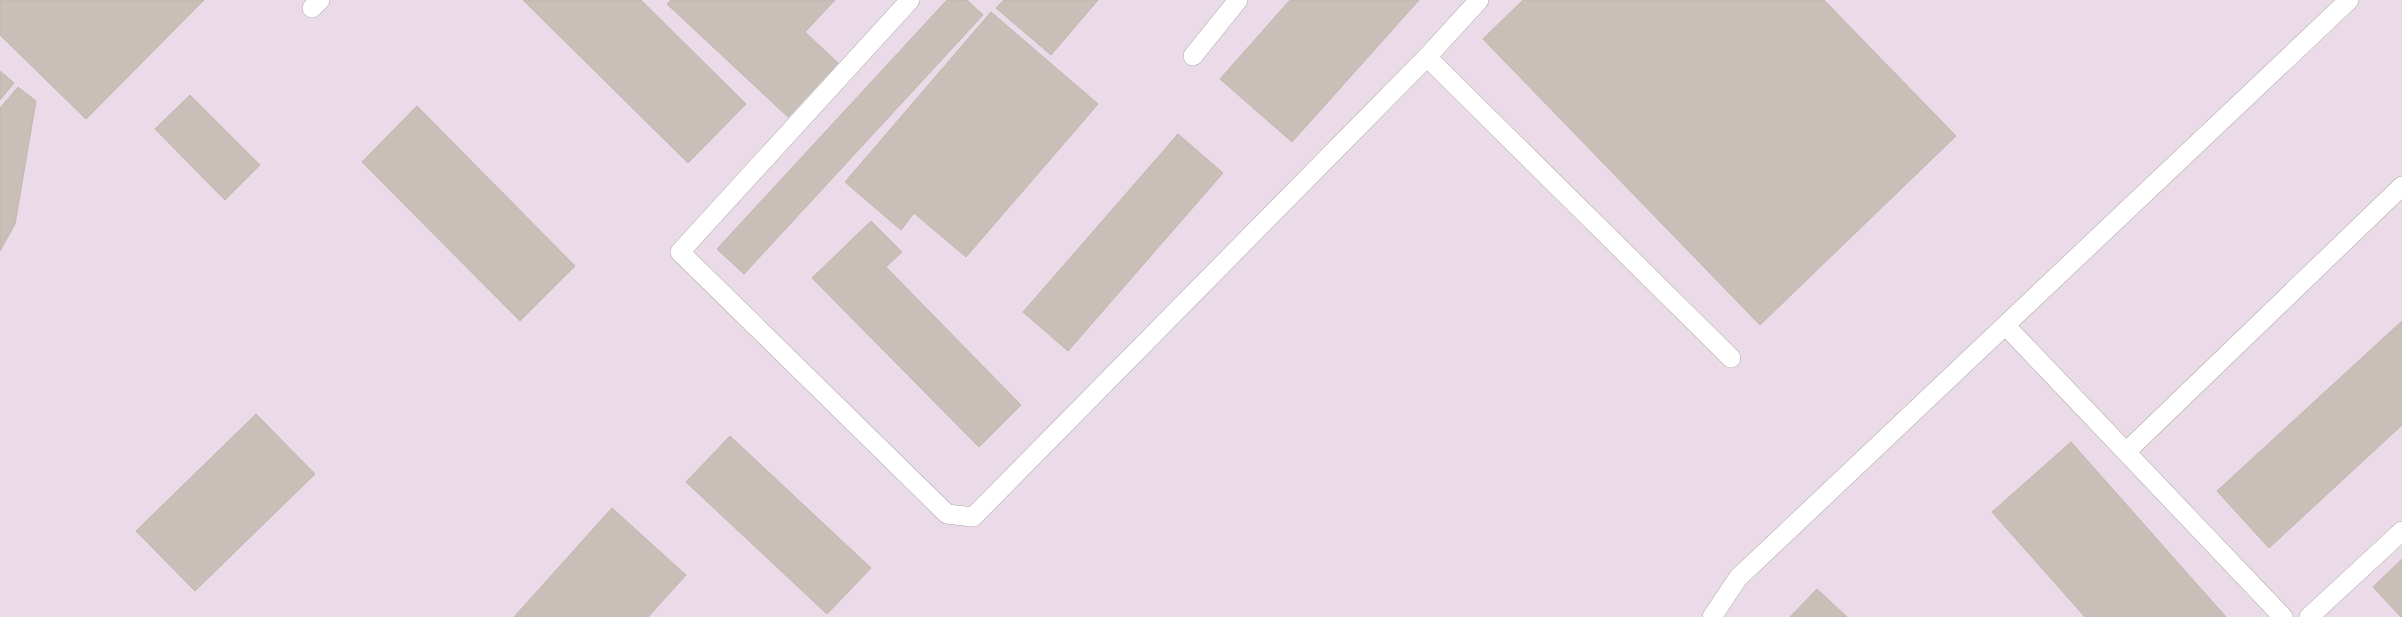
<svg xmlns="http://www.w3.org/2000/svg" width="2402" height="617" font-family="'Exo 2',sans-serif">
	<style>
		.industrial { fill: #ebdbe8 }
		.building { fill: #c7bfb8; stroke: #c4b6ab }
		.lines { fill: none; stroke-linecap: round; stroke-linejoin: round }
		.service-casing { stroke: #a9a9a9; stroke-width: 20 }
		.service { stroke: #fff; stroke-width: 19 }
	</style>
	<rect width="100%" height="100%" fill="#f2efe9"/>
	<!-- industrial -->
	<path class="industrial" d="M0 0H2402V617H0Z"/>
	<!-- building -->
	<path class="building" d="M0 0H204L86 119 0 35Z
		M523 0H641L746 104 688 163Z
		M671 0H835L805 32 838 63 788 117 667 4Z
		M947 0H967L983 15 744 274 717 249Z
		M1004 0H1098L1051 55 996 8Z
		M1290 0H1419L1292 142 1220 79Z
		M1523 0H1824L1956 136 1760 325 1483 39Z
		M991 12 1098 104 966 257 914 213 901 230 845 182Z
		M0 71 14 83 0 100Z
		M18 87 36 101 15 224 0 251V108Z
		M190 95 260 165 225 200 155 129Z
		M417 106 575 266 520 321 362 162Z
		M1178 134 1223 173 1068 351 1023 312Z
		M871 221 902 252 886 267 1021 405 979 447 812 278Z
		M2402 321V425L2269 548 2217 491Z
		M256 414 315 474 195 591 136 531Z
		M730 436 871 568 827 614 686 482Z
		M2071 442 2226 617H2085L1992 512Z
		M612 508 686 575 648 617H514Z
		M2402 559V617H2401L2373 587Z
		M1817 589 1847 617H1790Z"/>
	<g class="lines">
		<!-- service casing -->
		<g class="service-casing">
			<path id="service" d="M910 0 680 252 947 514 973 517 1427 57
				M1479 0 1427 57 1731 358
				M312 8 320 0
				M1193 56 1238 0
				M2006 326 2283 617
				M2126 452 2402 186
				M1712 617 1738 578 2349 0
				M2309 617 2402 531"/>
		</g>
		<!-- service -->
		<use href="#service" class="service"/>
	</g>
</svg>
